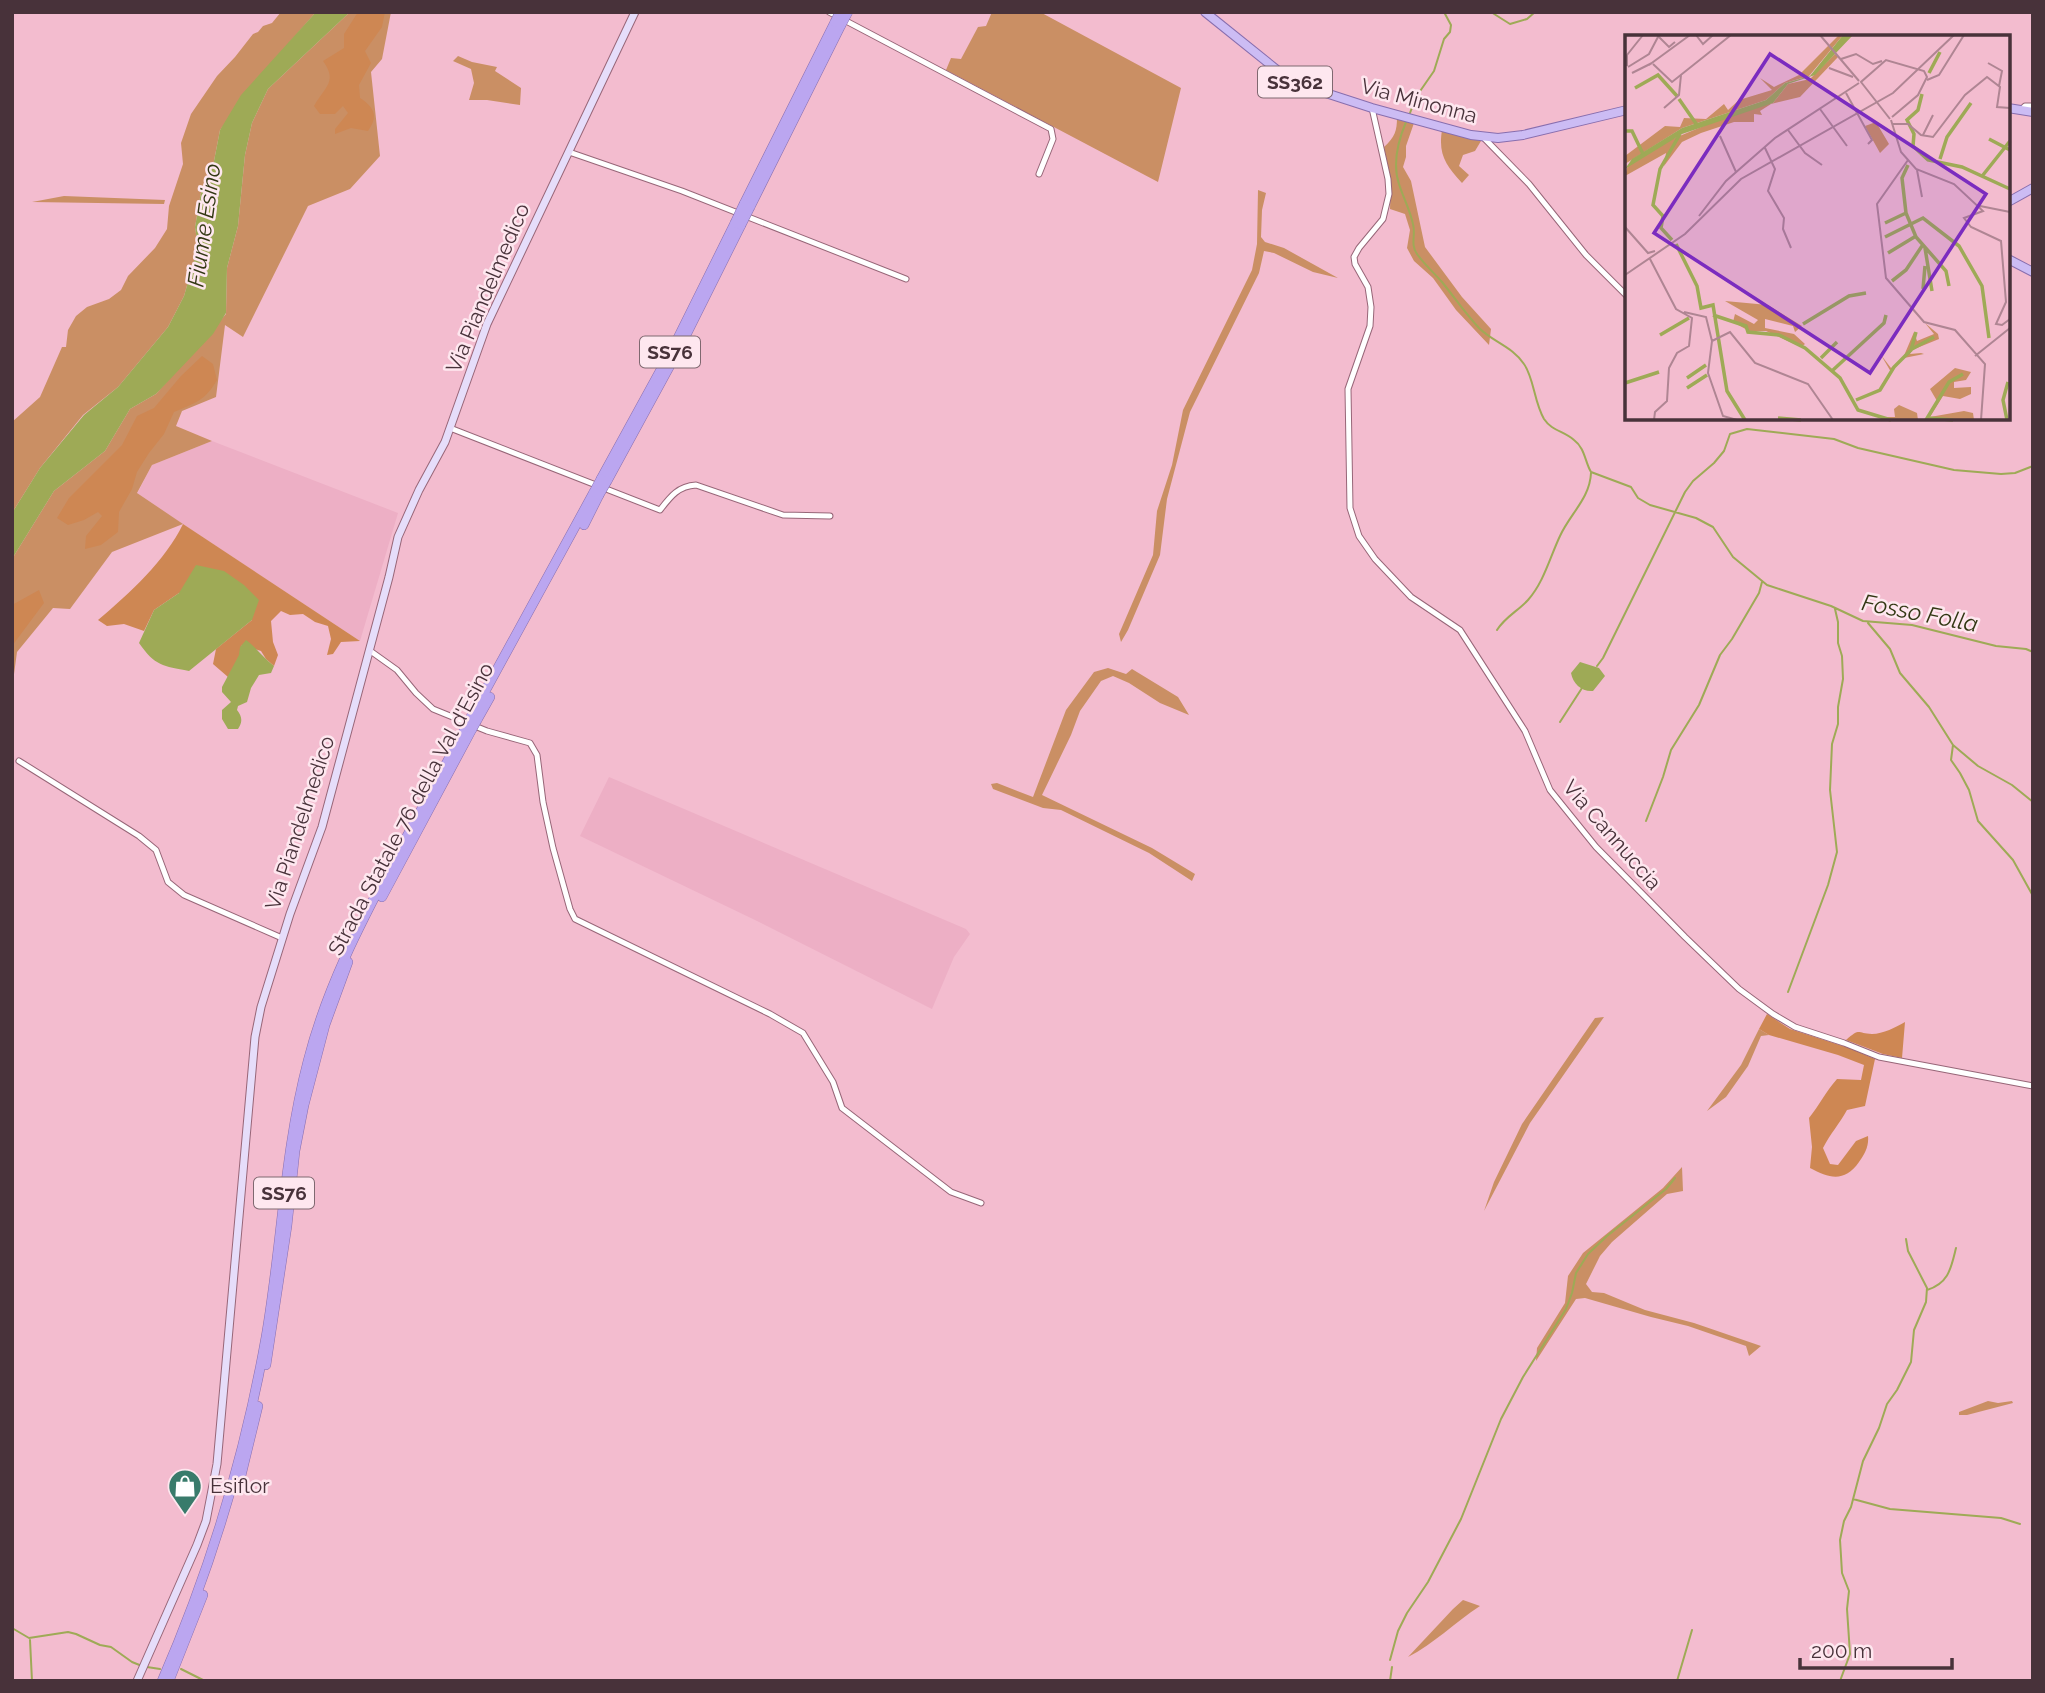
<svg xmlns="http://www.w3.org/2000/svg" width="2045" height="1693" font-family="Raleway,sans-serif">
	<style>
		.built { fill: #edafc5 }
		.green { fill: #ca8f64 }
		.forest { fill: #ce8753 }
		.water { fill: #9eaa56 }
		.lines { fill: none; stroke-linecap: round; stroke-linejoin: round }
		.stream { stroke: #9eaa56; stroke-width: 2 }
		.minor-casing { stroke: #976678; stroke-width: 7 }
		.secondary-casing { stroke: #976678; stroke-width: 9 }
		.primary-casing { stroke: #886eae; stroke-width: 10 }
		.trunk-casing { stroke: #886eae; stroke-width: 10 }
		.minor { stroke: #fff; stroke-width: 5 }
		.secondary { stroke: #e6ddfa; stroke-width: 7 }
		.primary { stroke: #ccbcf4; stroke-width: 8 }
		.trunk { stroke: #bba6f0; stroke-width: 9 }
		.trunk-bridge-casing { stroke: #886eae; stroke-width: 10; stroke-linecap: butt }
		.trunk-bridge { stroke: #bba6f0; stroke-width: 9 }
		.labels { text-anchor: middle; stroke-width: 5; stroke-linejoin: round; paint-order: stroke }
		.shield { fill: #fee7ef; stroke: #7f6870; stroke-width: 2 }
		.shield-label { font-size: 19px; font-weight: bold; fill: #48323a }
		.street-label { font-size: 21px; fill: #48323a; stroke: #fee7ef }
		.poi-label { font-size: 21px; fill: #48323a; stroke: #fee7ef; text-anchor: start }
		.water-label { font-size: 23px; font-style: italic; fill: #323713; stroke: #fee7ef }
		.inset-river { fill: none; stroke: #9eaa56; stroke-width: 3.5 }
		.inset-road { fill: none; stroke: #af8593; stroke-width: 2 }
		.view { fill: #7b2cbf; fill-opacity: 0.15; stroke: #7b2cbf; stroke-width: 3.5 }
		.inset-edge { fill: none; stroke: #48323a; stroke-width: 3.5 }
	</style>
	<rect width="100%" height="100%" fill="#f3bccf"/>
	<!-- built -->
	<path class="built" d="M212 441 398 513 360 641 137 494 152 465Z
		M609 777 966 929 970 934 954 957 932 1009 755 920 580 836Z"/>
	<!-- green -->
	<path class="green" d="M281 12H316L267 68 220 130 213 166 201 192 195 227 198 247 184 296 168 327 118 387 83 415 40 468 12 513V422L40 397 62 347H66L68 330 76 316 87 307 109 299 121 290 128 276 155 248 167 229 169 206 183 164 181 143 191 114 217 76 235 57 253 34 258 32 263 26 272 23Z
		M350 12H391L382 59 371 72 380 156 350 189 308 206 243 337 225 325 216 397 182 411 176 426 212 441 152 465 137 493 183 524 112 552 70 609 53 608 17 652 12 689V559L54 491 105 451 130 409 156 394 226 314 227 268 238 226 245 155 252 123 268 89Z
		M992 12H1040L1181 88 1158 182 946 70 951 58 961 59 978 27 986 26Z
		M458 56 472 62 497 67 495 71 521 88 520 105 487 100H469L474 83 471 69 453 61Z
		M1397 117 1414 123 1406 146V157L1403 167 1411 181 1425 247 1462 297 1491 329 1489 345 1456 310 1433 278 1414 261 1407 248 1410 230 1405 214 1390 209 1391 180 1384 147C1395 137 1397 131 1397 117Z
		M1442 130 1481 141 1475 151 1463 155 1459 166 1469 175 1462 183C1446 165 1438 155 1442 130Z
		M1258 190 1266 193 1262 210 1261 237 1265 242 1284 248 1338 278 1313 272 1274 253 1264 251 1259 273 1190 412 1167 499 1160 555 1128 630 1121 642 1119 634 1153 555 1157 511 1172 465 1183 410 1252 270 1257 244Z
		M64 196 165 200 164 204 32 202Z
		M1108 668 1126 674 1132 669 1178 697 1189 715 1160 703 1129 683 1113 676 1101 681 1080 711 1071 735 1042 795 1152 848 1195 874 1192 881 1149 853 1061 810 1043 808 993 789 991 784 997 783 1033 797 1066 710 1094 672Z
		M1604 1017 1530 1123 1484 1211 1494 1182 1522 1124 1595 1018Z
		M1759 1029 1769 1035 1761 1036 1748 1066 1726 1097 1707 1111 1741 1065Z
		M1682 1167 1683 1191 1667 1194 1612 1242 1600 1256 1586 1284 1592 1292 1604 1293 1645 1310 1694 1323 1761 1346 1749 1356 1746 1346 1688 1326 1651 1317 1585 1298 1576 1299 1536 1361 1537 1348 1565 1303 1568 1276 1583 1253 1663 1188Z
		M1988 1401 1998 1403 2012 1401 2013 1403 1967 1415H1959V1412Z
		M1463 1600 1480 1606C1455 1622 1434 1644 1408 1657L1453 1609Z"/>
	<!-- forest -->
	<path class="forest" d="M358 12H385L382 27 365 51 371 63 359 85 360 98C374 107 379 116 368 131L351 128 335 134V129L348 113 343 106 335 114H320L314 106C325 86 338 82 323 61L344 48V34Z
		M202 356 213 364 217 380C205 401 195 403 174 412L164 434 149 453 137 472 132 489 119 512 118 532 101 545 85 549 86 536 102 516 98 512 84 520 68 525 57 518 69 498 122 445 137 416 154 408 181 376Z
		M183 524 360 641 341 642 333 654 327 655 331 639 328 626 315 622 303 614 290 615 281 611 271 621 273 642 278 655 274 666 266 659 261 651 242 645 240 649V655L228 677 213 664 216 649 252 620 179 593 154 610 144 631 124 624 107 626 98 620C130 593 165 561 183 524Z
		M39 590 44 603 12 646V605Z
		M1767 1014 1790 1029 1849 1048 1875 1059 1865 1106 1847 1110C1840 1123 1830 1134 1823 1148L1830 1164 1838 1165 1856 1141 1868 1136C1869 1146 1865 1154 1859 1162 1845 1182 1830 1179 1810 1168L1812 1147 1809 1118C1819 1106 1826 1091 1837 1079L1861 1080 1864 1065 1838 1055 1769 1035 1759 1029Z
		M1905 1022 1902 1058 1883 1054 1846 1040C1861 1027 1857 1034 1872 1034 1883 1034 1896 1027 1905 1022Z"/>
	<!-- water -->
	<path class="water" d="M316 12H350L268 89 252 123 245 155 238 226 227 268 226 313 213 334 156 394 130 409 105 451 54 491 12 559V513L40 468 84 415 118 387 168 327 184 296 198 247 195 227 201 192 213 166 220 130 241 95Z
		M196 565 224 571 244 585 259 600 252 620 189 671C163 666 155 666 139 643L154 610 179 593Z
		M246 640C257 648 263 658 274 666L271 673 259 675 251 688 247 702 238 706 237 710C242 716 243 722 238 729H228L222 719V710L231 702 222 692V687L239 655 240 647Z
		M1580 662 1599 668 1605 676 1593 691C1582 692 1573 684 1571 673Z"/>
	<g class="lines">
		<!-- stream -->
		<path class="stream" d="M1491 12 1510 24 1527 19 1535 12
			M1410 113 1416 97 1434 71 1444 39 1450 32 1451 25 1444 12
			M1406 122C1398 141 1392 163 1399 184 1403 197 1410 210 1413 224 1416 235 1410 244 1417 254 1424 264 1434 273 1442 282 1455 298 1465 313 1479 328 1493 342 1513 347 1524 364 1534 378 1534 402 1544 419 1552 431 1564 431 1574 440 1585 448 1585 462 1591 472L1631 487 1638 498 1650 505 1696 518 1713 527 1733 557 1767 585 1831 606 1863 621 1912 625 1996 646 2026 649 2033 652
			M1868 623 1890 649 1900 673 1929 707 1953 745 1978 766 2012 785 2033 802
			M1497 630C1505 617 1518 611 1528 600 1544 582 1550 557 1560 536 1570 514 1590 498 1591 473
			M1597 666 1603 658 1685 492 1693 481 1714 463 1724 451 1730 434 1747 429 1834 439 1858 448 1954 470 2001 474 2015 473 2033 466
			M1560 722 1582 688
			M1953 745 1951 760 1960 773 1969 790 1978 821 2013 860 2033 896
			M1646 821 1663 777 1671 750 1699 705 1720 655 1732 639 1759 593 1762 582
			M1788 992 1828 885 1837 852 1830 790 1832 744 1838 724V707L1843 679 1842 656 1838 643V622L1835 609
			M1927 1290C1949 1283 1951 1268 1956 1248
			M1853 1499 1890 1509 2001 1518 2020 1524
			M12 1628 29 1638 68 1632 76 1634 100 1645 111 1647 132 1662 142 1666
			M30 1640 32 1681
			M1390 1660 1398 1631 1407 1613 1428 1582 1461 1519 1501 1419 1523 1377 1566 1309 1572 1293 1576 1273 1588 1254 1607 1236 1666 1189 1675 1178
			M147 1667 160 1669
			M181 1669 205 1681
			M1390 1681 1392 1667
			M1677 1681 1692 1630
			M1840 1681 1850 1654 1847 1609 1849 1591 1842 1573 1841 1556 1840 1540 1844 1521 1851 1507 1863 1461 1879 1428 1887 1404 1897 1390 1911 1362 1914 1330 1926 1302 1927 1288 1908 1251 1906 1239"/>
		<!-- minor casing -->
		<g class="minor-casing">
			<path id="minor" d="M829 12 1051 129 1053 139 1039 174
				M1372 108 1388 179 1389 194 1383 219 1359 248 1354 257 1355 264 1368 287 1371 307 1370 326 1348 389 1350 508 1359 536 1375 559 1411 597 1460 630 1525 731 1550 790 1596 847 1685 937 1739 989 1773 1014 1795 1027 1844 1043 1879 1057 2033 1086
				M2021 110 2025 106H2033
				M1483 137 1529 184 1586 255 1627 296
				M569 152 682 191 906 279
				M450 428 660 510C670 497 678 486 696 485L783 515 830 516
				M369 650 397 670 416 693 433 709 487 731 530 743 537 755 543 802 553 848 570 909 575 919 770 1014 803 1033 833 1082 842 1108 951 1192 981 1203
				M19 761 139 836 156 850 168 882 184 895 282 938"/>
		</g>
		<!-- secondary casing -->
		<g class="secondary-casing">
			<path id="secondary" d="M137 1681 197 1545 206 1521 217 1464 255 1037 261 1007 290 914 322 827 389 577 398 537 419 490 445 442 487 324 635 12"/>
		</g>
		<!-- primary casing -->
		<g class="primary-casing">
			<path id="primary" d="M1205 12 1282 74 1298 84 1372 108 1471 135 1498 138 1523 135 1627 110
				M2008 108 2033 112
				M2008 202 2033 188
				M2008 259 2033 272"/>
		</g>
		<!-- trunk casing -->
		<g class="trunk-casing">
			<path id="trunk" d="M744 204 835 22
				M750 207 841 25
				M601 479 675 344 735 223
				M607 481 680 347 741 225
				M584 525 599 495
				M471 717 594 492
				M477 720 490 697
				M382 897 472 729
				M266 1365 287 1226 295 1151 304 1105 325 1025 348 962
				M238 1488 258 1406
				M162 1681C210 1571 245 1455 266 1337 282 1245 284 1152 308 1061 326 990 359 926 393 862 417 817 442 772 466 727
				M169 1681 203 1595"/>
		</g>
		<!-- minor -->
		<use href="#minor" class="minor"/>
		<!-- secondary -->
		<use href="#secondary" class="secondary"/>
		<!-- primary -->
		<use href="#primary" class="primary"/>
		<!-- trunk -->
		<use href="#trunk" class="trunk"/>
		<!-- trunk-bridge casing -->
		<g class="trunk-bridge-casing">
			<path id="trunk-bridge" d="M835 22 840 12
				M841 25 848 12
				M735 223 744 204
				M741 225 750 207
				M594 492 601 479
				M599 495 607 481
				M466 727 471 717
				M472 729 477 720"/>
		</g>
		<!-- trunk-bridge -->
		<use href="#trunk-bridge" class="trunk-bridge"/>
	</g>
	<!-- icons -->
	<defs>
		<g id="shop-pin" transform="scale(1.75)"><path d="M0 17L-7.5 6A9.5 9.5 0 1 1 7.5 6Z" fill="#397b6b" stroke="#fee7ef"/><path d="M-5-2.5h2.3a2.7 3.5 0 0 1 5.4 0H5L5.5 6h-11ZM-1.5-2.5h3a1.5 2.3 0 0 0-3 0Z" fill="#fff"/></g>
	</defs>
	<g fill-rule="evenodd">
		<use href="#shop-pin" x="185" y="1486"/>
	</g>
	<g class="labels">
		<!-- shield labels -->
		<g class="shield">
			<rect x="1258" y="66.5" width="74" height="31" rx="5"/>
			<rect x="640" y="336.5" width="60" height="31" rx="5"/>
			<rect x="254" y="1177.5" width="60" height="31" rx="5"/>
		</g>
		<g class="shield-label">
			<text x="1295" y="89">SS362</text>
			<text x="670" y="359">SS76</text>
			<text x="284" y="1200">SS76</text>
		</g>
		<!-- street labels -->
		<g class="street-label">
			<text transform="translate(1419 101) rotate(15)" y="7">Via Minonna</text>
			<text transform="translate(488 288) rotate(-67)" y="7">Via Piandelmedico</text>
			<text transform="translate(411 809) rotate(-62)" y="7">Strada Statale 76 della Val d'Esino</text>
			<text transform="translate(300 823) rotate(-72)" y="7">Via Piandelmedico</text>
			<text transform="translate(1612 835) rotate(49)" y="7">Via Cannuccia</text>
		</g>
		<!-- poi labels -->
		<g class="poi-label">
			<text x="210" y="1493">Esiflor</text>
		</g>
		<!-- water labels -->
		<g class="water-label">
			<text transform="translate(204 225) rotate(-82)" y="8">Fiume Esino</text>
			<text transform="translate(1920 613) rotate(11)" y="8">Fosso Folla</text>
		</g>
	</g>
	<!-- overview -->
	<g transform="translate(1625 35)">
		<rect width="385" height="385" fill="#f3bccf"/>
		<path d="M214 0H218L184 41 160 48 141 65 57 93 0 129V121L40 91 55 92 59 83 81 84 99 69 103 75 114 65 147 55 135 43 149 52 174 40ZM210 19 213 22 175 62 146 69 135 76 137 80 129 79V87H109L76 98 57 107 39 131 41 118 0 141 3 130 45 105 117 75 148 68 163 49 185 44ZM251 87 264 109 255 118 240 91ZM100 266 143 270 177 291 170 297 168 291 140 284V293L169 299 180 309 176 312 141 296H124L108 287 110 279 129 289 133 285ZM300 288 313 299 314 304 287 315 285 319 296 318 299 319 279 323 266 337 256 320 266 333 278 323 289 297 292 306 309 299ZM330 333 346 337 341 345 329 347V353L346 352V359L335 364 318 361 305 382 339 376 348 378 349 385H300L312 366 305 354ZM274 370 292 378 293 385H265L258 382H270L269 374Z" fill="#ca8f64"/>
		<path d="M218 0H228L190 40 163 49 148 68 57 99 0 134 7 124 57 93 141 65 160 48 185 41Z" fill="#9eaa56"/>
		<path class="inset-river" d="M304 38 315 17M10 53 33 40 52 61M297 59 293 75 282 85 289 99 288 111 303 125 337 132 385 154M54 64 72 90M0 96H7L18 119M364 104 385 115M315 124 322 102 346 68M283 130 277 143 281 178 291 202 321 236 324 251M358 140 385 106M260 188 281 178M260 202 298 183 334 211 357 251 364 303M47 205 36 193 38 181 28 170 35 134 55 99M51 209 72 251 76 273 88 270 102 356 120 385M300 213 307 256M263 218 291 201M267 246 281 235 297 211M298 254 300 231M88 280 121 291 123 297 154 300 180 313 215 343 233 375 266 385M178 289 224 261 241 258M35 300 64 283M287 314 309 302M196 323 212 307M208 335 259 288 261 280M62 343 81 330M0 348 34 337M62 353 82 340M231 365 255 355 269 332 286 315 291 297M153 383 176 385M305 383 328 385M301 385 324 347 338 339M382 385 378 365 383 347"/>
		<path class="inset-road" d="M71 0 78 9 88 0M195 0 234 46M33 1 44 12 50 7M216 24 231 19 248 29 257 26M363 28 377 36 374 51M28 29 47 47 106 0M24 30 65 0M2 31V20L18 0M3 32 24 19 34 0M204 33 228 42M7 38 27 28M302 45 314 40 339 0M221 58 247 105 243 109M39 73 54 60 56 40M195 74 222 111M265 84 236 47 261 25 299 36 302 42 293 60 267 82M266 85 276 117 291 134 329 149 358 176 339 183 346 192 376 206 381 267 371 289 377 290 385 284M267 89H283L296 100 308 102 340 60 362 42 375 52 372 72 385 73M163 95 180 118 197 130M298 100 308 80M95 101 111 137M140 113 150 134 143 156 159 183 158 194 166 213M283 125 252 169 261 243 299 287 330 295 360 329 356 385M292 135 297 162M355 171 385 177M74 181 101 146 150 103 234 48M0 192 23 218 30 216M25 224 51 274 67 283 64 311 52 318 44 333 42 366 30 377 29 385M0 240 60 199 116 144 268 58 329 0M59 277 81 282 87 306 83 338 98 381 112 385M87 306 105 297 130 328 183 349 208 385M350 321 385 293"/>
		<path class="view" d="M145 19 361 159 245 338 29 198Z"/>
		<rect width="385" height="385" class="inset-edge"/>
	</g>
	<!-- border -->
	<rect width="2045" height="1693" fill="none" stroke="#48323a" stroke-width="28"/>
	<!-- scale -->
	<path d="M1800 1658v10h152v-10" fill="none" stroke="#48323a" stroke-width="3.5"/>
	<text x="1811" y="1658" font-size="21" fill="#48323a" stroke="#fee7ef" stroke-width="5" paint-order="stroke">200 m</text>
</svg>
